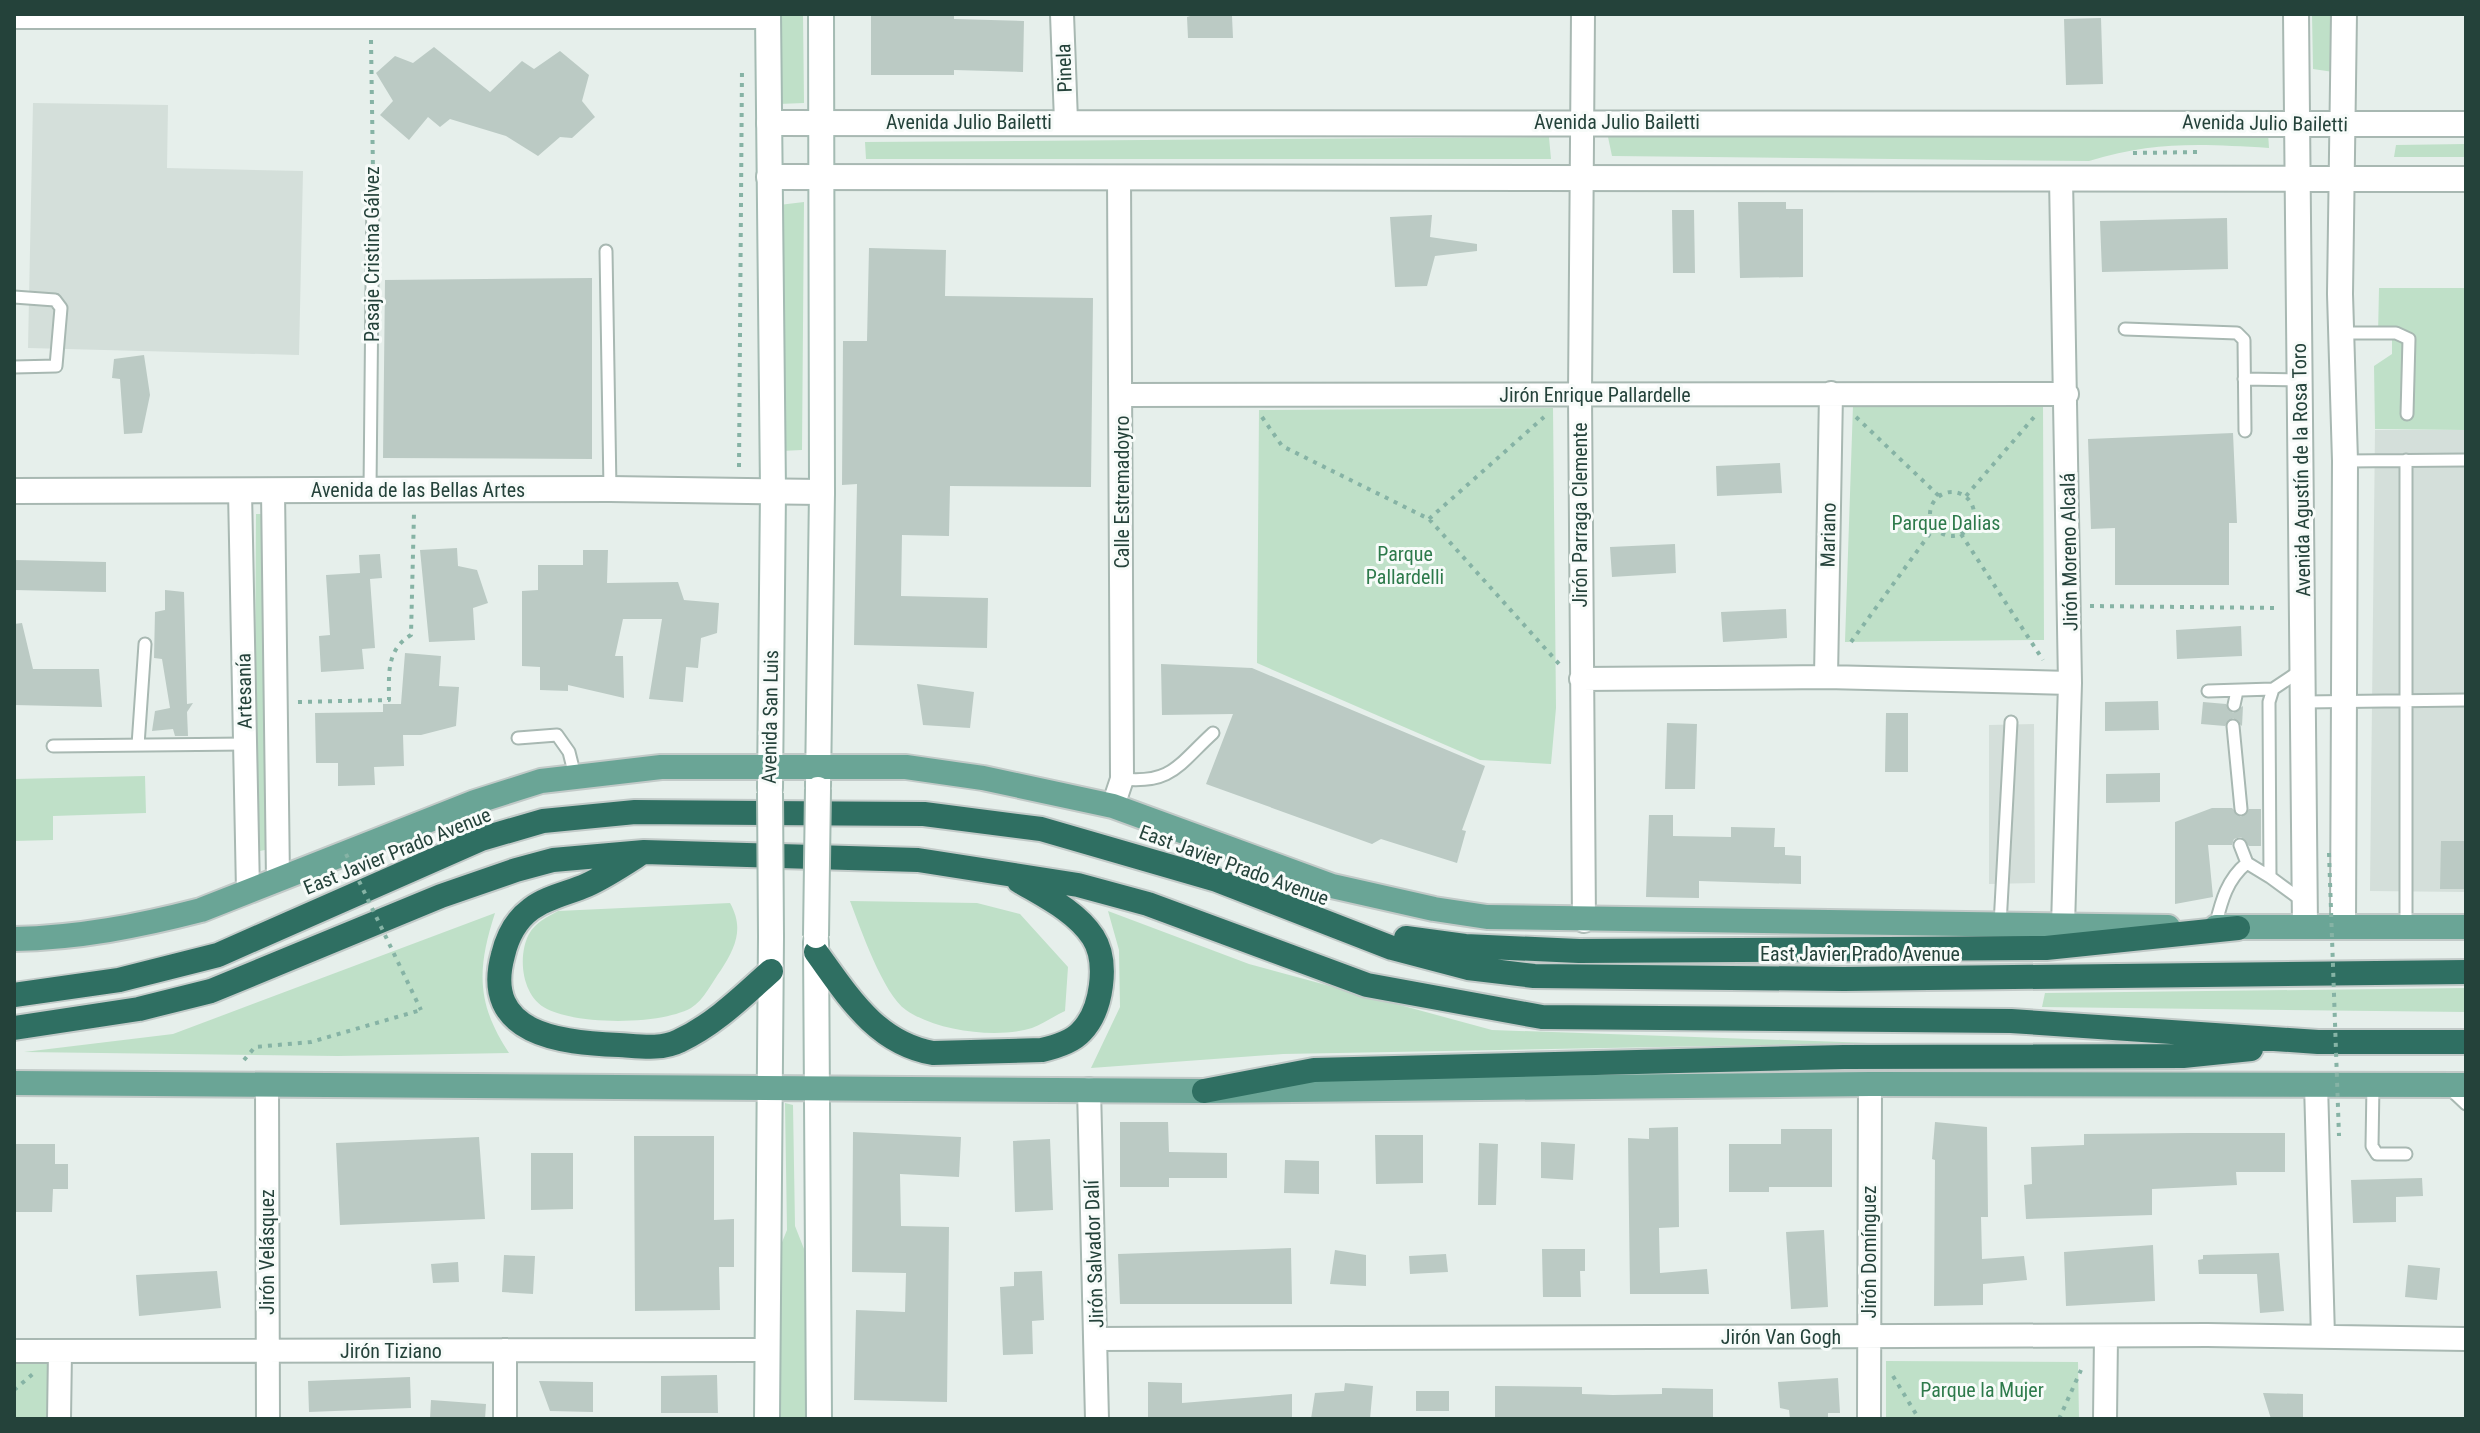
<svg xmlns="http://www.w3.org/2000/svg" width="2480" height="1433" font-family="'Roboto Condensed',sans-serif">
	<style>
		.built { fill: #d4dfda }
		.green { fill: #bfe0c8 }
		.building { fill: #bbcac4 }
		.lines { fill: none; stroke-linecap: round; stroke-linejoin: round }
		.service-casing { stroke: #a8b8b2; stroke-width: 15 }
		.minor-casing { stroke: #a8b8b2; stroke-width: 26 }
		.tertiary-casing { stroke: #a8b8b2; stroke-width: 28 }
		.secondary-casing { stroke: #a4bbb3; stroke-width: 28 }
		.primary-casing { stroke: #c2cac8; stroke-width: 28 }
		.motorway-casing { stroke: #c2cac8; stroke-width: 28 }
		.path { stroke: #86b3a5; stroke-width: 4; stroke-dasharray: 4 6; stroke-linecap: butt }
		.service { stroke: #fff; stroke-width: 11 }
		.minor { stroke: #fff; stroke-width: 22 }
		.tertiary { stroke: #fff; stroke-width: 24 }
		.secondary { stroke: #fff; stroke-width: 24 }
		.primary { stroke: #6aa596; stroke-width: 24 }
		.motorway { stroke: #2f6f62; stroke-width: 24 }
		.secondary-bridge-casing { stroke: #a4bbb3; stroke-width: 28; stroke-linecap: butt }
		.path-bridge { stroke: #86b3a5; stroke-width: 4; stroke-dasharray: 4 6; stroke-linecap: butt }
		.secondary-bridge { stroke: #fff; stroke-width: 24 }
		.labels { text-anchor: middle; stroke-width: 6; stroke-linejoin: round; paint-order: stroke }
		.street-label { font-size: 20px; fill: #24423a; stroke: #f7fbf9 }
		.park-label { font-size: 20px; fill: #2d7a4b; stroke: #f7fbf9 }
	</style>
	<rect width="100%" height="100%" fill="#e6efeb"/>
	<!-- built -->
	<path class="built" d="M33 103 168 105 167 168 303 171 299 355 28 348Z
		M2375 430H2466V892L2370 891Z
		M2034 724 2035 883 1989 884V725Z"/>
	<!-- green -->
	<path class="green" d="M779 14H803L804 103 779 104Z
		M2312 14H2337L2340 73 2313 69Z
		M2268 133 2269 148C2201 144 2155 141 2089 161L1612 156 1608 137Z
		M1549 137 1551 159H866L865 142Z
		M2466 144V157H2394L2396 145Z
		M804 202 802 450 781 451 779 205Z
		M2379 288H2466V430L2375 429 2374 366 2392 354V336L2378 335Z
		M2043 404 2044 640 1845 642 1853 405Z
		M1553 408 1556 708 1551 764 1480 760 1257 663 1259 410Z
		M256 514H265V850L254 852Z
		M145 776 146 813 53 816V840L14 841V779Z
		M850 901 977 903 1020 914 1068 967 1065 1011C1054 1016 1043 1024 1032 1028 997 1039 936 1031 906 1010 883 994 860 927 850 901Z
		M730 903C744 928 736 947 721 970 712 982 704 1000 691 1008 660 1025 579 1025 547 1009 522 997 517 957 529 934 536 922 547 917 558 911Z
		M1108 911 1249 964 1492 1030 1871 1043 1283 1054 1091 1068 1120 1007 1119 950Z
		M495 913C477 969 476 1003 509 1053L338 1056 24 1052 173 1034Z
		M2466 988V1012L2042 1007 2045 993Z
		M785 1103 793 1105 795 1226 806 1254 805 1419H778V1252L787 1230Z
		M1886 1361 2078 1362 2079 1419H1886Z
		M14 1363H48V1419H14Z"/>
	<!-- building -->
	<path class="building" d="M871 14H954V19L1024 21 1023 72 954 70V75H871Z
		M1197 14 1232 16 1233 38H1188L1187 17Z
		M2101 18 2103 84 2066 85 2064 19Z
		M434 47 490 92 522 61 534 69 560 51 589 75 582 101 595 117 572 138 560 137 538 156 506 136 450 119 440 127 428 117 409 140 380 115 393 101 376 73 395 56 413 63Z
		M1738 202H1786V209H1803V277L1740 278Z
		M1672 210H1694L1695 273H1673Z
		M1432 215 1430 237 1477 244V251L1435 256 1427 286 1395 287 1390 217Z
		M2227 218 2228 269 2102 272 2100 221Z
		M869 248 946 250 945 296 1093 298 1091 487 950 486 949 536 902 535 901 596 988 598 987 648 854 645 857 484 842 485 843 341H867Z
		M592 278V459L383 458 385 280Z
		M144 355 150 395 142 433 124 434 120 379 112 378 114 359Z
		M2233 433 2237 523H2229V585H2115V528L2091 529 2088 439Z
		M1780 463 1782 493 1717 496 1716 466Z
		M1675 544 1676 573 1612 577 1610 547Z
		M457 548 458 566 477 570 488 603 473 608 475 640 429 642 420 550Z
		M583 550H608L607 583 678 582 684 600 719 603 717 633 701 638 698 668 686 667 683 702 649 699 662 619H623L615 656H623L624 698 568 685V691L540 690V667L522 666V591L538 590V565H583Z
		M380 554 382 578 370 579 375 648 362 649 364 669 321 672 319 636 330 635 326 575 360 573 359 555Z
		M14 560 106 562V592L14 590Z
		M165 590 184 592 187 704 193 703 187 712 188 736H175L173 729 152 731 155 711 170 708 162 659 154 658 155 612 165 610Z
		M1786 609 1787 638 1723 642 1721 612Z
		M22 623 33 669H99L102 707 14 705V624Z
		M2241 626 2242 656 2177 659 2176 630Z
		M405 653 441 656 439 686 459 687 456 726 421 735H403L404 766 374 767 375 785 338 786V763H316L315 713 383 712V704H401Z
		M1161 664 1252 668 1485 766 1462 830 1466 831 1457 863 1381 839 1372 844 1206 784 1233 714 1162 715Z
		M917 684 974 692 970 728 923 725Z
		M2158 701 2159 730 2105 731V702Z
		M2203 702 2226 704 2233 713 2243 706 2242 726 2233 718 2225 726 2201 724Z
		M1886 713H1908V772H1885Z
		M1667 723 1697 724 1695 789H1665Z
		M2160 773V802L2106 803V774Z
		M2212 808H2232L2241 817 2249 809H2261V846H2249L2241 837 2234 839 2232 845H2208L2213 897 2175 904V822Z
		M1649 815H1673V836L1731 837V827L1775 828 1774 847H1785V855L1801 856V884L1699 881V898L1646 897Z
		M2441 841H2466V889H2440Z
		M1120 1122H1168L1169 1152 1227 1153V1178H1169V1187H1120Z
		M1935 1122 1987 1127 1988 1217H1981L1982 1259 2024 1256 2027 1280 1983 1284V1305L1934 1306 1935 1160 1932 1159Z
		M1678 1127 1679 1227 1659 1228 1660 1273 1707 1269 1709 1294H1630L1628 1138 1649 1139V1128Z
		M1781 1129H1832V1187H1769V1192H1729V1144H1781Z
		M853 1132 961 1137 959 1177 900 1174 901 1226 949 1227 947 1402 854 1400 856 1310 905 1312 906 1273 852 1272Z
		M2188 1133H2285V1172H2236L2237 1185 2152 1189V1215L2026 1219 2024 1185 2032 1184 2031 1147 2084 1145V1134Z
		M1375 1135H1423V1183L1376 1184Z
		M634 1136H714V1220L734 1219V1267H719L720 1310 635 1311Z
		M479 1137 485 1219 340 1225 336 1143Z
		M1050 1139 1053 1210 1015 1212 1013 1141Z
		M1541 1142 1575 1144 1573 1180 1541 1178Z
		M1479 1143 1498 1144 1496 1205H1478Z
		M14 1144H55V1164H68V1189H53L52 1212H14Z
		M531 1153H573V1209L531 1210Z
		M1285 1160 1319 1161V1194L1284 1193Z
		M2422 1178 2423 1196 2396 1197V1222L2353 1223 2351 1180Z
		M1824 1230 1828 1307 1791 1309 1786 1232Z
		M2153 1245 2155 1301 2066 1306 2064 1252Z
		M1291 1248 1292 1304H1120L1118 1254Z
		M1542 1249H1585V1271H1580L1581 1297H1543Z
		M1335 1250 1366 1255V1286L1330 1284Z
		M2279 1253 2284 1311 2260 1313 2257 1274H2199L2198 1260 2203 1259V1255Z
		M1446 1254 1448 1272 1410 1274 1409 1256Z
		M504 1255 535 1256 533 1294 502 1292Z
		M458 1262 459 1282 433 1283 431 1264Z
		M2408 1265 2440 1268 2437 1300 2405 1297Z
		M217 1271 221 1308 139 1316 136 1275Z
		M1042 1271 1044 1320 1032 1321 1033 1354 1003 1355 1000 1287 1014 1286V1272Z
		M717 1375 718 1413H661V1376Z
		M410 1377 411 1408 309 1412 308 1381Z
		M1838 1378 1840 1413H1828V1419H1790L1789 1410 1780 1408 1778 1382Z
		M539 1381 593 1382V1412L550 1411Z
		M1148 1382 1182 1383V1403L1292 1394V1419H1148Z
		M1345 1383 1373 1386 1370 1419H1311L1315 1393 1344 1391Z
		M1495 1386 1582 1387V1394L1613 1395 1662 1394V1388L1713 1389V1419H1495Z
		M1416 1391H1449V1411H1416Z
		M2263 1393 2303 1394V1419H2271Z
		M431 1400 486 1404 485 1419H430Z"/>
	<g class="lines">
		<!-- service casing -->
		<g class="service-casing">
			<path id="service" d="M606 251 610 489
				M14 297 55 300 61 308 56 366 14 367
				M2125 329 2237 333 2244 340 2245 431
				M2341 333H2396L2409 339 2407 414
				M2244 379 2299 380
				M2345 461 2465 460
				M370 490 373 186
				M2273 689 2269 702 2270 877 2304 902
				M2208 691 2273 689 2303 669
				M2304 702 2466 700
				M2234 705 2237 691
				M2233 726 2241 809
				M518 738 557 735 569 752 575 776
				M138 745 145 644
				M53 746 245 744
				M1122 779C1172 784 1178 765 1213 733
				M2240 845 2247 863 2270 877
				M2000 925 2011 722
				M2406 926V460
				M2215 927C2221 903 2226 880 2247 863
				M2373 1085 2372 1146 2377 1154H2406
				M2449 1088 2466 1104"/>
		</g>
		<!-- minor casing -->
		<g class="minor-casing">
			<path id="minor" d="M1062 14 1066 121
				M1583 14 1580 396 1584 921
				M14 17H768
				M2061 178 2070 683 2063 926
				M1122 395 2067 394
				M240 491 248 891
				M273 491 278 880
				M1826 677 1831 393
				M1581 679 1826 677 2070 683
				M1113 806 1122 779 1119 177
				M2316 1084 2323 1337
				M267 1086 268 1419
				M1089 1089 1097 1419
				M1096 1339 2207 1335 2466 1339
				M14 1351 767 1350
				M59 1419 60 1351
				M505 1419V1350
				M1869 1419 1870 1084
				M2105 1419 2106 1336"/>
		</g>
		<!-- tertiary casing -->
		<g class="tertiary-casing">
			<path id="tertiary" d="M2296 14 2305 927
				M769 123 2466 124
				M769 177 2466 179
				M14 491 610 489 822 492
				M2343 925 2345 461 2340 294 2344 14"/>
		</g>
		<!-- secondary casing -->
		<g class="secondary-casing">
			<path id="secondary" d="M768 14 773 491 770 788
				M818 786 822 492 821 14
				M816 942 819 1419
				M767 1419 771 937"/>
		</g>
		<!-- primary casing -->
		<g class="primary-casing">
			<path id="primary" d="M2216 927H2466
				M14 939C78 938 139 926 201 910L475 802 541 781 661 767H906L983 778 1113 806 1332 886 1434 909 1487 917 2168 927
				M14 1083 1204 1091 1870 1084 2466 1085"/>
		</g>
		<!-- motorway casing -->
		<g class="motorway-casing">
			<path id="motorway" d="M640 854C623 865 605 877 587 885 569 893 547 897 531 909 516 920 507 938 503 955 481 1035 562 1043 619 1045 638 1046 661 1050 679 1041 714 1025 743 996 771 971
				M1406 938 1465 946 1579 951 2046 948 2238 928
				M816 952C848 996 876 1043 933 1053L1042 1050C1055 1047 1072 1042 1081 1032 1102 1011 1109 962 1093 937 1076 911 1044 896 1019 881
				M14 995 119 980 218 955 481 839 543 821 635 812 924 814 1041 829 1217 880 1392 948 1468 968 1534 976 1844 979 2466 972
				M14 1028 139 1009 211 991 441 896 516 870 553 860 644 852 918 860 1078 885 1148 904 1367 985 1542 1017 2011 1021 2318 1042H2466
				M1204 1091 1314 1070 1844 1057 2183 1056 2251 1049"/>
		</g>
		<!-- path -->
		<path class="path" d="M371 40 373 172
			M2133 153 2200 152
			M1262 417 1282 446 1429 519 1560 665
			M1856 417 1939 496
			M739 467 742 68
			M1930 514a22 22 0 1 1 44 0a22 22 0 1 1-44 0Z
			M1966 496 2035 416
			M1429 519 1544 417
			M1961 534 2043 660
			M2090 606 2277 608
			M1851 642 1934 528
			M298 702 389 700C389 674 386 650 411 635L414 513
			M244 1060 255 1047 311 1042 421 1010
			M1893 1376 1919 1419
			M14 1390 34 1373
			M2059 1419 2081 1370"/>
		<!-- service -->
		<use href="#service" class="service"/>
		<!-- minor -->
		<use href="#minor" class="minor"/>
		<!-- tertiary -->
		<use href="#tertiary" class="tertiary"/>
		<!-- secondary -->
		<use href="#secondary" class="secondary"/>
		<!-- primary -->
		<use href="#primary" class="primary"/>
		<!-- motorway -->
		<use href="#motorway" class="motorway"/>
		<!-- secondary-bridge casing -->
		<g class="secondary-bridge-casing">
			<path id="secondary-bridge" d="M770 793 771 937
				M816 936 818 789"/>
		</g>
		<!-- path-bridge -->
		<path class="path-bridge" d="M2329 853 2339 1136
			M346 854 421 1010"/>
		<!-- secondary-bridge -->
		<use href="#secondary-bridge" class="secondary-bridge"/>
	</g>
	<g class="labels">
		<!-- street labels -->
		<g class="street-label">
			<text transform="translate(1064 68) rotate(-92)" y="7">Pinela</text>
			<text x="969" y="129">Avenida Julio Bailetti</text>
			<text x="1617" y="129">Avenida Julio Bailetti</text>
			<text transform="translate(2265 123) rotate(1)" y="7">Avenida Julio Bailetti</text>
			<text transform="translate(372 254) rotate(-90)" y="7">Pasaje Cristina Gálvez</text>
			<text x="1595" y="402">Jirón Enrique Pallardelle</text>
			<text transform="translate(2301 470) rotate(-91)" y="7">Avenida Agustín de la Rosa Toro</text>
			<text x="418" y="497">Avenida de las Bellas Artes</text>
			<text transform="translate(1122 492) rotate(-90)" y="7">Calle Estremadoyro</text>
			<text transform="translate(1580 515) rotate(-90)" y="7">Jirón Parraga Clemente</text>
			<text transform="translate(1828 535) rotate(-89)" y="7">Mariano</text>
			<text transform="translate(2069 552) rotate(-91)" y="7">Jirón Moreno Alcalá</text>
			<text transform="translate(244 691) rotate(-91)" y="7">Artesanía</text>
			<text transform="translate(770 717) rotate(-89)" y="7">Avenida San Luis</text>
			<text transform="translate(397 851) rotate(-22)" y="7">East Javier Prado Avenue</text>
			<text transform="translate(1234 865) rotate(20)" y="7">East Javier Prado Avenue</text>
			<text x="1860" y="961">East Javier Prado Avenue</text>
			<text transform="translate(267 1252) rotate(-90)" y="7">Jirón Velásquez</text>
			<text transform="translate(1869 1252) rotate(-90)" y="7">Jirón Domínguez</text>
			<text transform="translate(1094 1254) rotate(-92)" y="7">Jirón Salvador Dalí</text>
			<text x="1781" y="1344">Jirón Van Gogh</text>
			<text x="391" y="1358">Jirón Tiziano</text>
		</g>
		<!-- park labels -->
		<g class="park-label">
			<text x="1946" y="530">Parque Dalias</text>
			<text x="1405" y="561">Parque<tspan x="1405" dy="23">Pallardelli</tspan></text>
			<text x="1982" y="1397">Parque la Mujer</text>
		</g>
	</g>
	<!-- border -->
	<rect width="2480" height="1433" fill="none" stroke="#24423a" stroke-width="32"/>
</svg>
